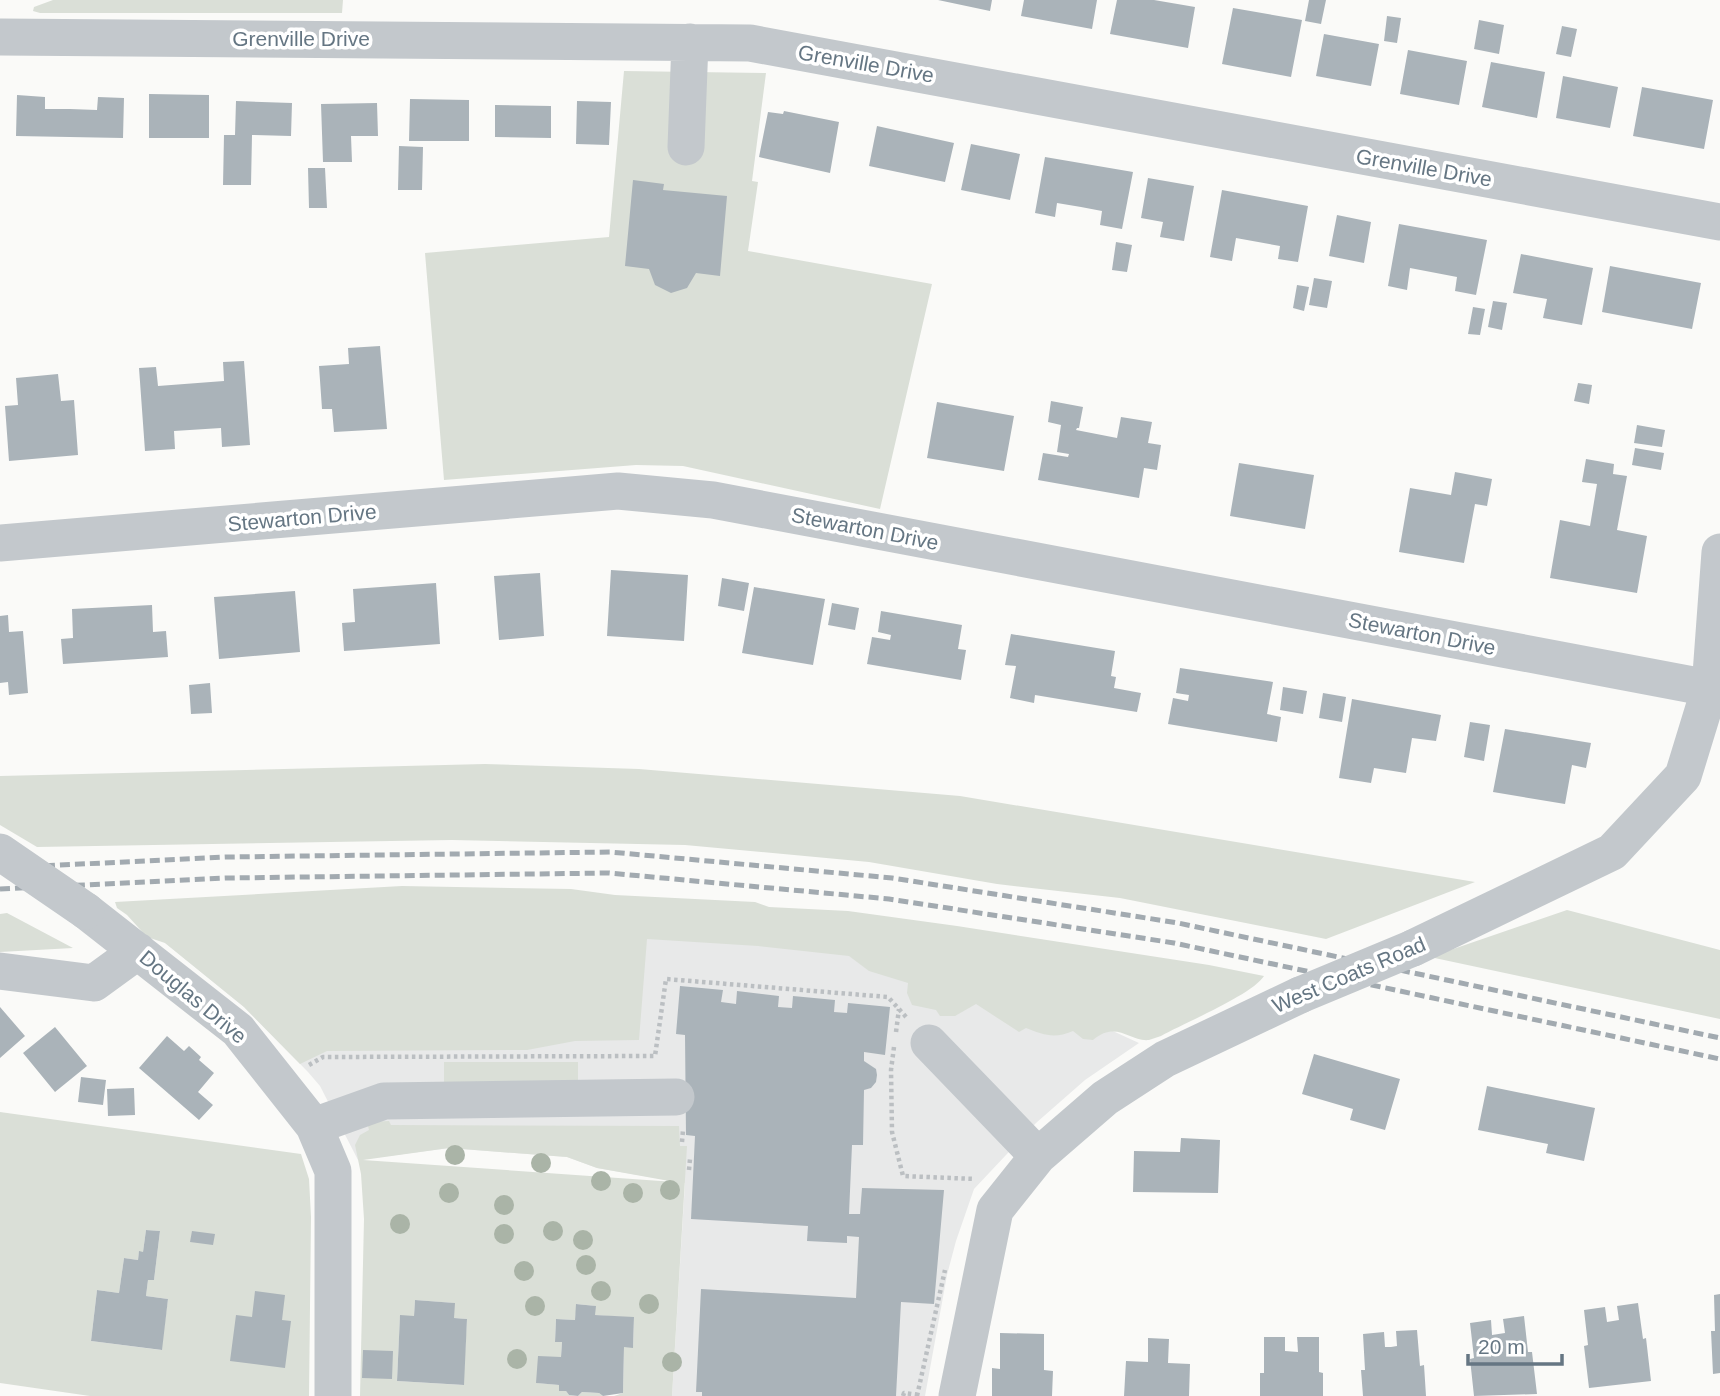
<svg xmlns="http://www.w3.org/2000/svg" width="1720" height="1396" font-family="Arial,sans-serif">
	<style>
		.built { fill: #e8e9e9 }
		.green { fill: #dadfd7; fill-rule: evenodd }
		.building { fill: #aab3b9 }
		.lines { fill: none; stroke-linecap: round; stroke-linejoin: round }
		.path { stroke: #bbbfc2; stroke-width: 4.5; stroke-dasharray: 3.5 3.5; stroke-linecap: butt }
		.minor { stroke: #c3c8cc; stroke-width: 37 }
		.rail { stroke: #a2aab0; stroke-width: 5; stroke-dasharray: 10 5; stroke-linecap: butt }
		.minor-bridge { stroke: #c3c8cc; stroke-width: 37 }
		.tree { fill: #aab4a7 }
		.labels { text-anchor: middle; stroke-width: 7; stroke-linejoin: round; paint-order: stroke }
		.street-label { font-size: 21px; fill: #657683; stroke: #fff }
	</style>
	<rect width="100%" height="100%" fill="#fafaf8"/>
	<!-- built -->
	<path class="built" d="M674 934 979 970 1139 1043 1085 1080 1036 1123 974 1189 956 1241 947 1275 925 1396H672L685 1183 597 1168 567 1157 449 1148 358 1160 320 1086 308 1072 244 1007 164 942Z"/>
	<!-- green -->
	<path class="green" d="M53 0H343L342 13H40L33 11 34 7Z
		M624 71 766 73 752 181 758 182 748 251 932 284 880 509 683 466 636 465 444 480 425 253 609 237Z
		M485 764 639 769 960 796 1475 882 1326 939 1120 898 997 884 869 862 685 845 452 840 37 847 0 825V776Z
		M402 886 571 889 615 895 755 902 769 907 848 911 957 926 1209 965 1264 976C1252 995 1184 1023 1161 1036 1157 1037 1153 1039 1149 1040 1129 1042 1117 1020 1093 1040L1083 1039 1073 1031C1054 1039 1044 1035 1026 1028L1019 1032 976 1004 955 1016H940L936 1010 912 1005 907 993 908 983 869 971 849 956 758 946 647 939 639 1040 575 1041 527 1050 327 1051 300 1064 244 1007 165 943 147 937 127 915 117 908 115 902Z
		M1567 910 1720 950V1019L1430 957Z
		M7 913 73 948 0 952V914Z
		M444 1062H578V1082H444Z
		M0 1112 301 1154 309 1179 311 1217 309 1396H90L0 1383ZM146 1230 160 1231 154 1280H148L146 1296 168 1299 161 1350 91 1341 97 1290 119 1293 124 1258 138 1260 139 1252H143Z
		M389 1121 391 1125 679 1126 680 1146H687L672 1396H614L623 1393 624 1347H633L634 1318 595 1315V1306L577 1304 575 1320 556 1319 555 1342H562L561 1357 537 1383 559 1385V1391H566L569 1395 578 1396 582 1392 599 1393 603 1396H360L364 1219 361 1174 355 1145 360 1135 369 1130 367 1122ZM449 1148 567 1157 597 1168 675 1182 363 1160ZM415 1300 454 1303V1318L467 1319 463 1385 397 1381 400 1316H414Z"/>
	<!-- building -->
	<path class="building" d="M938 0H992L990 11Z
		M1024 0H1097L1092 29 1021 16Z
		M1117 0H1154L1195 7 1188 48 1110 34Z
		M1309 0H1326L1321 24 1305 21Z
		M1233 8 1302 20 1291 77 1222 64Z
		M1387 16 1401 18 1397 43 1384 41Z
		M1479 20 1504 25 1499 54 1474 49Z
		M1562 26 1577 29 1571 57 1556 54Z
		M1324 34 1379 44 1371 86 1316 76Z
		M1408 50 1467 61 1459 105 1400 94Z
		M1491 62 1545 72 1537 118 1482 107Z
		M1563 76 1618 87 1610 128 1556 118Z
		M1642 87 1713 100 1704 149 1633 136Z
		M149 94 209 95V138H149Z
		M17 95 45 97V109H70L97 110 98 97 124 98 123 138 16 136Z
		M410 99 469 100V141H409Z
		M236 101 292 103 291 136 252 135 251 185H223L224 135H235Z
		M577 101 611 102 609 145 576 144Z
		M377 103 378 136H351L352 162H323L321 104Z
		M495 105 551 106V138L495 137Z
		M784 111 839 122 830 173 759 157 768 112 783 114Z
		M877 126 954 143 945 182 869 166Z
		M971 144 1020 154 1010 200 961 190Z
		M399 146 423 147 422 190H398Z
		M1045 157 1133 172 1122 229 1100 225 1102 211 1081 207 1057 203 1055 217 1035 213Z
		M308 168H325L327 208H309Z
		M1148 178 1194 186 1184 241 1160 237 1163 222 1141 218Z
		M633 180 664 184 663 190 727 196 720 276 696 273 687 288 671 293 655 285 649 269 625 266Z
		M1222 190 1308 206 1298 262 1278 259 1280 246 1236 238 1232 261 1210 257Z
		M1337 215 1371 222 1364 263 1329 256Z
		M1399 224 1487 240 1476 295 1455 291 1457 277 1410 268 1407 290 1388 286Z
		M1116 242 1132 245 1127 272 1112 270Z
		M1521 254 1593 268 1582 325 1543 318 1547 299 1513 293Z
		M1610 266 1701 283 1692 329 1602 312Z
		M1314 278 1332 281 1327 308 1309 305Z
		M1297 285 1309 287 1304 311 1293 308Z
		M1493 301 1507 303 1502 330 1488 327Z
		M1473 307 1485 309 1480 335 1468 334Z
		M380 346 387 429 334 432 332 409H322L319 366 349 364 348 348Z
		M244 361 250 445 222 447 221 428 174 431 175 449 145 451 139 368 156 367 158 386 224 381 223 362Z
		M58 374 61 401 74 400 78 455 9 461 5 406 18 405 16 378Z
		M1578 383 1592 385 1589 404 1574 401Z
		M1051 401 1083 407 1079 428H1077L1076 430 1117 438 1121 417 1152 422 1148 443 1161 445 1157 470 1144 468 1139 498 1038 480 1043 453 1068 457 1069 454 1057 452 1061 425 1048 422Z
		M937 402 1014 416 1004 471 927 458Z
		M1637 425 1665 430 1662 447 1634 443Z
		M1635 448 1664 453 1661 470 1632 465Z
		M1586 459 1614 464 1613 474 1627 476 1617 530 1647 536 1637 593 1550 578 1560 520 1590 526 1597 484 1582 482Z
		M1239 463 1314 475 1305 529 1230 516Z
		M1455 472 1492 479 1487 506 1475 504 1464 563 1399 552 1410 488 1451 495Z
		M611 570 688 575 684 641 607 636Z
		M540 573 544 636 499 640 494 576Z
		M722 578 749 583 744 611 718 606Z
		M436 583 440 644 344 651 342 623 355 622 353 589Z
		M754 587 825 599 813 665 742 653Z
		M295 591 300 652 219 659 214 597Z
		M832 603 859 608 855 630 828 625Z
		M152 605 153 632 166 631 168 657 63 664 61 639 73 638 72 609Z
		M881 611 962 625 958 649 966 650 961 680 867 664 872 637 890 640 891 635 878 632Z
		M8 615 9 632 23 631 28 693 9 695 8 682 0 683V616Z
		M1011 634 1115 651 1111 676 1116 677 1114 688 1141 693 1137 712 1035 695 1034 703 1010 698 1016 666 1005 665Z
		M1180 668 1273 682 1267 714 1281 717 1277 742 1168 724 1173 698 1188 701 1189 695 1176 693Z
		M210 683 212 713 191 714 189 685Z
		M1283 687 1307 691 1303 714 1280 710Z
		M1323 693 1346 697 1342 722 1319 718Z
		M1352 699 1441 715 1436 741 1412 738 1406 773 1374 768 1371 783 1339 778Z
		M1470 722 1490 725 1484 761 1464 757Z
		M1505 729 1591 743 1586 768 1572 765 1565 804 1493 792Z
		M680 986 723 990 721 1002 736 1004 737 991 779 996 778 1007 792 1008 793 996 835 1000 834 1012 847 1013 848 1003 890 1007 885 1055 864 1052V1061L876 1069 877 1075 876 1082 871 1088 864 1090 863 1145H852L849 1214H860L862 1188 944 1190 934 1304 901 1302 896 1396H702V1392H696L701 1289 856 1298 859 1237 847 1236V1243L807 1241 808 1226 691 1219 695 1136 686 1135 685 1035 676 1034Z
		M0 1007 25 1036 0 1058Z
		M55 1027 87 1066 55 1092 23 1053Z
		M167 1036 184 1051 189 1046 201 1057 199 1060 214 1073 198 1092 213 1105 199 1120 139 1068Z
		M1314 1054 1400 1079 1385 1130 1350 1120 1353 1109 1302 1094Z
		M81 1077 106 1080 103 1105 78 1102Z
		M1487 1086 1595 1108 1584 1161 1546 1153 1548 1144 1478 1130Z
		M134 1088 135 1115 108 1116 107 1089Z
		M1181 1138 1220 1140 1218 1193 1133 1192 1134 1151 1180 1152Z
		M146 1230 160 1231 154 1280H148L146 1296 168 1299 162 1350 91 1341 97 1290 119 1293 124 1258 138 1260 139 1251 143 1252Z
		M192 1231 215 1234 213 1245 190 1242Z
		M255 1291 285 1295 282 1320 291 1321 285 1368 230 1361 236 1315 252 1317Z
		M1720 1294V1373L1713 1374 1711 1331H1715L1714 1295Z
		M415 1300 455 1303 454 1318 467 1319 464 1385 397 1381 400 1315 414 1316Z
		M1638 1303 1643 1339 1646 1338 1651 1381 1589 1388 1584 1346 1588 1345 1584 1310 1605 1307 1607 1322 1619 1320 1617 1306Z
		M576 1304 596 1306 595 1315 634 1317 633 1348 624 1347 623 1393 603 1396 599 1393 582 1392 578 1396 569 1395 566 1391H559V1385L536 1383 538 1356 561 1357 562 1342H555L556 1319 575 1320Z
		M1524 1316 1528 1352H1532L1537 1394 1474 1396 1470 1359 1474 1358 1470 1323 1491 1320 1492 1335 1505 1333 1503 1319Z
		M1417 1330 1420 1366 1424 1365 1426 1396H1363L1361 1370H1365L1363 1334 1384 1332 1385 1347H1391L1397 1346 1396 1331Z
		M1000 1333 1044 1334V1370L1053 1371 1052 1396H992V1368L1000 1369Z
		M1264 1337H1285V1351L1298 1352 1297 1337H1319V1372L1323 1373V1396H1260V1373H1264Z
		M1148 1338 1169 1339 1168 1363 1190 1364 1189 1396H1124L1126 1361 1148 1362Z
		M363 1350 393 1351 392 1379 362 1378Z"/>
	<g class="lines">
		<!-- path -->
		<path class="path" d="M896 1032 899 1009
			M894 1047 891 1070 892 1132 903 1176 975 1179
			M309 1065 323 1057 655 1056 666 979 888 997 907 1018
			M682 1142 683 1130
			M689 1170 690 1159
			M903 1396 904 1393 918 1395
			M917 1396 945 1270"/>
		<!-- minor -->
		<path class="minor" d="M0 37 750 43 1720 222
			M686 147 690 42
			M0 543 618 491 713 500 1720 690
			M86 911 238 1030 314 1126 333 1171V1396
			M1413 948 1612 852 1683 776 1710 688 1720 552
			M0 971 94 983 138 951
			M929 1043 1038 1156
			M314 1126 384 1101 676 1097
			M957 1396 995 1210 1038 1156 1105 1098 1165 1059 1300 995"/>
		<!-- rail -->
		<path class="rail" d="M0 868 226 857 610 852 892 878 1178 923 1720 1038
			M0 889 227 878 609 873 889 899 1174 943 1720 1059"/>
		<!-- minor-bridge -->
		<path class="minor-bridge" d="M0 852 86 911
			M1300 995 1413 948"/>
	</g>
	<!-- trees -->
	<g class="tree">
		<circle cx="455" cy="1155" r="10"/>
		<circle cx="541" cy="1163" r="10"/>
		<circle cx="601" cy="1181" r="10"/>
		<circle cx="670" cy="1190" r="10"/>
		<circle cx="449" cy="1193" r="10"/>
		<circle cx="633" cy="1193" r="10"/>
		<circle cx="504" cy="1205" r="10"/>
		<circle cx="400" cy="1224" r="10"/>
		<circle cx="553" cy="1231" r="10"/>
		<circle cx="504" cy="1234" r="10"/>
		<circle cx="583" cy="1240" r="10"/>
		<circle cx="586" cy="1265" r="10"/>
		<circle cx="524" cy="1271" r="10"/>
		<circle cx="601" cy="1291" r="10"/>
		<circle cx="649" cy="1304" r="10"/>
		<circle cx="535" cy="1306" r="10"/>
		<circle cx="517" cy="1359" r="10"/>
		<circle cx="672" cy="1362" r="10"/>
	</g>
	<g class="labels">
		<!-- street labels -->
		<g class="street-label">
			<text x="301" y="46">Grenville Drive</text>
			<text transform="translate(866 64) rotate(10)" y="7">Grenville Drive</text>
			<text transform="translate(1424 168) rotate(10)" y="7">Grenville Drive</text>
			<text transform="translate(302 518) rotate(-5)" y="7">Stewarton Drive</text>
			<text transform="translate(865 529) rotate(11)" y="7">Stewarton Drive</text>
			<text transform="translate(1422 634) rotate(11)" y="7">Stewarton Drive</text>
			<text transform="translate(1349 975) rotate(-23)" y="7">West Coats Road</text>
			<text transform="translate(193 997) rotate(40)" y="7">Douglas Drive</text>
		</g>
	</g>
	<!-- scale -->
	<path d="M1468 1354v10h94v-10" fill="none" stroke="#657683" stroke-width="3.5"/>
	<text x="1478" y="1354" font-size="21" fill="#657683" stroke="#ffffff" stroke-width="5" paint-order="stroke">20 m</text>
</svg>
